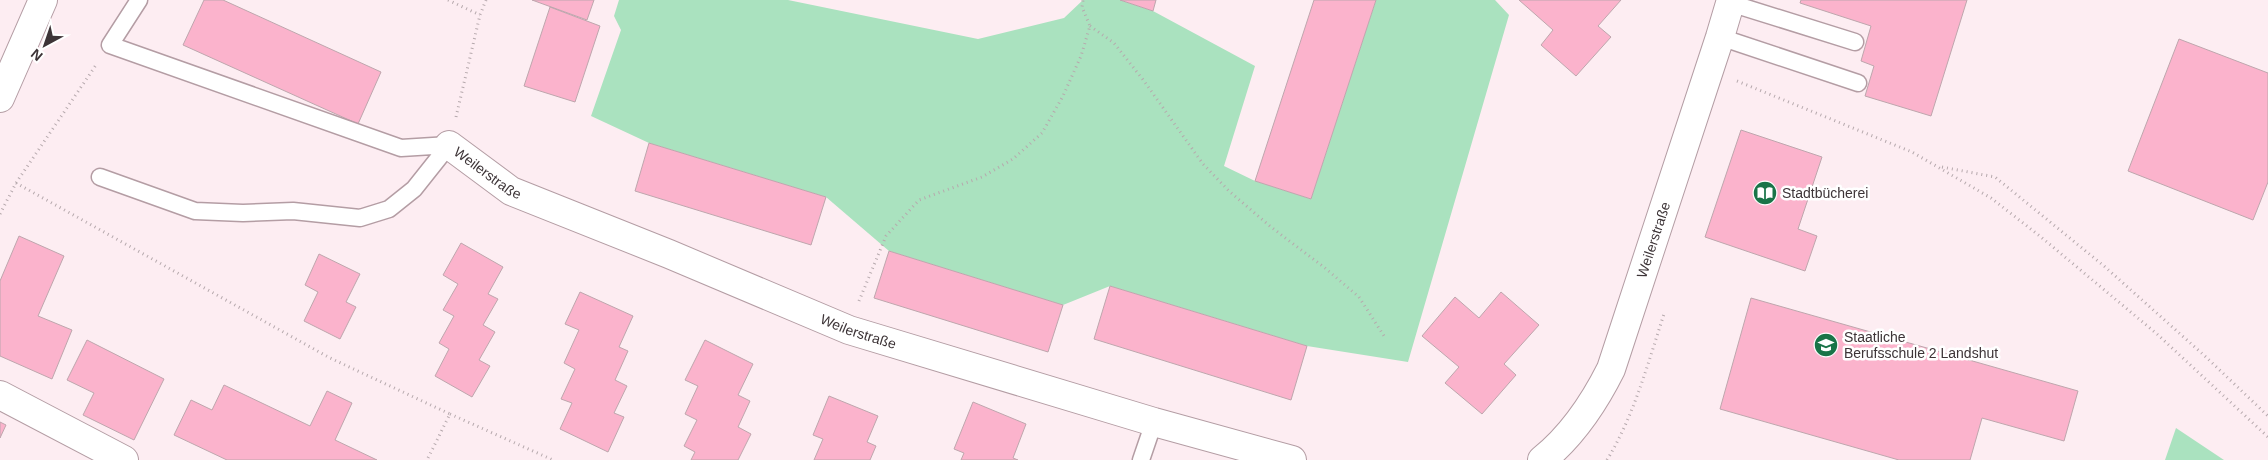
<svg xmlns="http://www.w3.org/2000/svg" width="2268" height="460" font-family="Arial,sans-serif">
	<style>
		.green { fill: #aae2bf }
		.building { fill: #fbb3cc; stroke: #bea6ad }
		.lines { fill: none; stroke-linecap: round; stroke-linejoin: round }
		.service-casing { stroke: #b49da4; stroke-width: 19 }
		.minor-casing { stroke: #b49da4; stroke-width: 30 }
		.secondary-casing { stroke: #b49da4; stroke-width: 30 }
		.path { stroke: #b6a9ad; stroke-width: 3; stroke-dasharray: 1 4; stroke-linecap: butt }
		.service { stroke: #fff; stroke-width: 16 }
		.minor { stroke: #fff; stroke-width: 28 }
		.secondary { stroke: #fff; stroke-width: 28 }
		.labels { text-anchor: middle; stroke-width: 5; stroke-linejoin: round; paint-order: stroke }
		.street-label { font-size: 14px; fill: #3d3437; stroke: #fff }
		.poi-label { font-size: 14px; fill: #3d3437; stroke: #fff; text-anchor: start }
	</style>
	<rect width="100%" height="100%" fill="#fdedf2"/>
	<!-- green -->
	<path class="green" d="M619 0H788L978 39 1064 18 1083 0H1120L1153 11 1255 66 1224 166 1255 181 1311 199 1376 0H1495L1509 15 1408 362 1307 346 1110 286 1063 305 889 251 826 197 649 143 591 116 621 30 614 16Z
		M2176 428 2224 460H2165Z"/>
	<!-- building -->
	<path class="building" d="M204 0H223L381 72 358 124 183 45Z
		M532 0H594L587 20Z
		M1120 0H1156L1153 11Z
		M1314 0H1376L1311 199 1255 181Z
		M1519 0H1621L1598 26 1611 37 1576 76 1541 45 1553 30Z
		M1801 0H1967L1931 116 1865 96 1874 66 1861 61 1871 26 1800 3Z
		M550 7 600 26 575 102 524 86Z
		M2179 39 2268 73V182L2253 220 2128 171Z
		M1741 130 1822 157 1798 229 1817 236 1805 271 1705 237Z
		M649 143 826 197 811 245 635 191Z
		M19 236 64 256 38 316 72 330 52 379 0 356V281Z
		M461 243 503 267 488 294 498 299 483 325 495 332 479 360 490 366 472 397 435 376 449 349 439 343 454 316 443 310 458 284 443 275Z
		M889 251 1063 305 1048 352 874 298Z
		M319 254 360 274 346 302 356 307 340 339 304 321 318 292 305 285Z
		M1110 286 1307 346 1291 400 1094 339Z
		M580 292 633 316 619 347 628 351 615 380 627 386 614 413 624 417 608 452 560 429 572 403 561 399 575 369 564 363 579 330 565 324Z
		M1501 292 1539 325 1504 364 1516 375 1482 414 1445 383 1459 367 1422 336 1455 297 1479 318Z
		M1751 298 2078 391 2064 441 1982 418 1970 460H1899L1720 409Z
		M87 340 164 379 134 440 83 415 94 393 67 380Z
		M705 340 753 364 738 395 750 401 738 427 751 434 738 460H691L695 452 684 446 697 420 685 414 698 386 685 380Z
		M224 385 310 426 327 391 352 403 335 440 377 460H227L174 435 191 400 212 410Z
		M829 396 878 416 867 442 876 446 870 460H814L823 439 813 435Z
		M973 402 1026 424 1013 458 1018 460H961L964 453 954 449Z
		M0 422 6 425 0 438Z"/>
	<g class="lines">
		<!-- service casing -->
		<g class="service-casing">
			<path id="service" d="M139 0 110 45 401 148 449 145
				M1730 3 1855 42
				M1720 37 1858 83
				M100 177 195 211 243 213 293 211 360 218 389 209 414 189 449 145
				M1141 460 1154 422"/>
		</g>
		<!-- minor casing -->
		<g class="minor-casing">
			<g id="minor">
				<path id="s1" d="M449 145 511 191 669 254 849 330 1154 422 1292 460"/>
				<path d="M0 395 124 460"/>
				<path id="s2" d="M1542 460C1572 436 1594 403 1611 369L1720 37 1731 0"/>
			</g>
		</g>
		<!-- secondary casing -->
		<g class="secondary-casing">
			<path id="secondary" d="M0 98 43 0"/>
		</g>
		<!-- path -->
		<path class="path" d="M448 0 480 15
			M1090 26 1114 43 1144 81 1203 164 1229 191 1271 227 1325 268 1359 297 1384 336
			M1737 81 1912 152 1991 198 2041 237 2157 334 2268 437
			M456 117 480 15 486 0
			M1942 167 1995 177 2104 266 2206 357 2268 416
			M16 183 330 358 450 414 427 460
			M0 214 16 183 96 65
			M859 301 886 236 919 200 982 177 1013 159 1042 133 1063 96 1081 56 1090 26 1082 7 1083 0
			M450 414 553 460
			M1607 460C1634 416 1648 363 1664 314"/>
		<!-- service -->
		<use href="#service" class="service"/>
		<!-- minor -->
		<use href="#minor" class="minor"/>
		<!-- secondary -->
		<use href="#secondary" class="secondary"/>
	</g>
	<!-- icons -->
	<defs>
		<g id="library-disc" transform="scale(1.25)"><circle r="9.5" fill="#197448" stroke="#fff"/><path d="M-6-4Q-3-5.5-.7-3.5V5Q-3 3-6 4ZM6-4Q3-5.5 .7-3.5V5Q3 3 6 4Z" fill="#fff"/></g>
		<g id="school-disc" transform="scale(1.25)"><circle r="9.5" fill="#197448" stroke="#fff"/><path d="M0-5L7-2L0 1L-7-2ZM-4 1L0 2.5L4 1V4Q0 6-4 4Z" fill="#fff"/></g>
	</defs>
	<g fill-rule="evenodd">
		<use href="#library-disc" x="1765" y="193"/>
		<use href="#school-disc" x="1826" y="345"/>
	</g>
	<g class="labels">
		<!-- street labels -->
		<g class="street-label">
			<text dy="5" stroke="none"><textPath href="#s1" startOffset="48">Weilerstraße</textPath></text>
			<text dy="5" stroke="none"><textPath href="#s2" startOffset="251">Weilerstraße</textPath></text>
			<text dy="5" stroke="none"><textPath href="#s1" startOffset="452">Weilerstraße</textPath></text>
		</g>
		<!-- poi labels -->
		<g class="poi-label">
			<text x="1782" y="198">Stadtbücherei</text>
			<text x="1844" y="342">Staatliche<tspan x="1844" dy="16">Berufsschule 2 Landshut</tspan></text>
		</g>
	</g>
	<!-- north arrow -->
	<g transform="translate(45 45) rotate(220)" stroke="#ffffff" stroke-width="4" paint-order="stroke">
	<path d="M0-4L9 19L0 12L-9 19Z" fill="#3d3437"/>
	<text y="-8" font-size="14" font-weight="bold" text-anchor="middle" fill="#3d3437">N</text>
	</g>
</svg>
